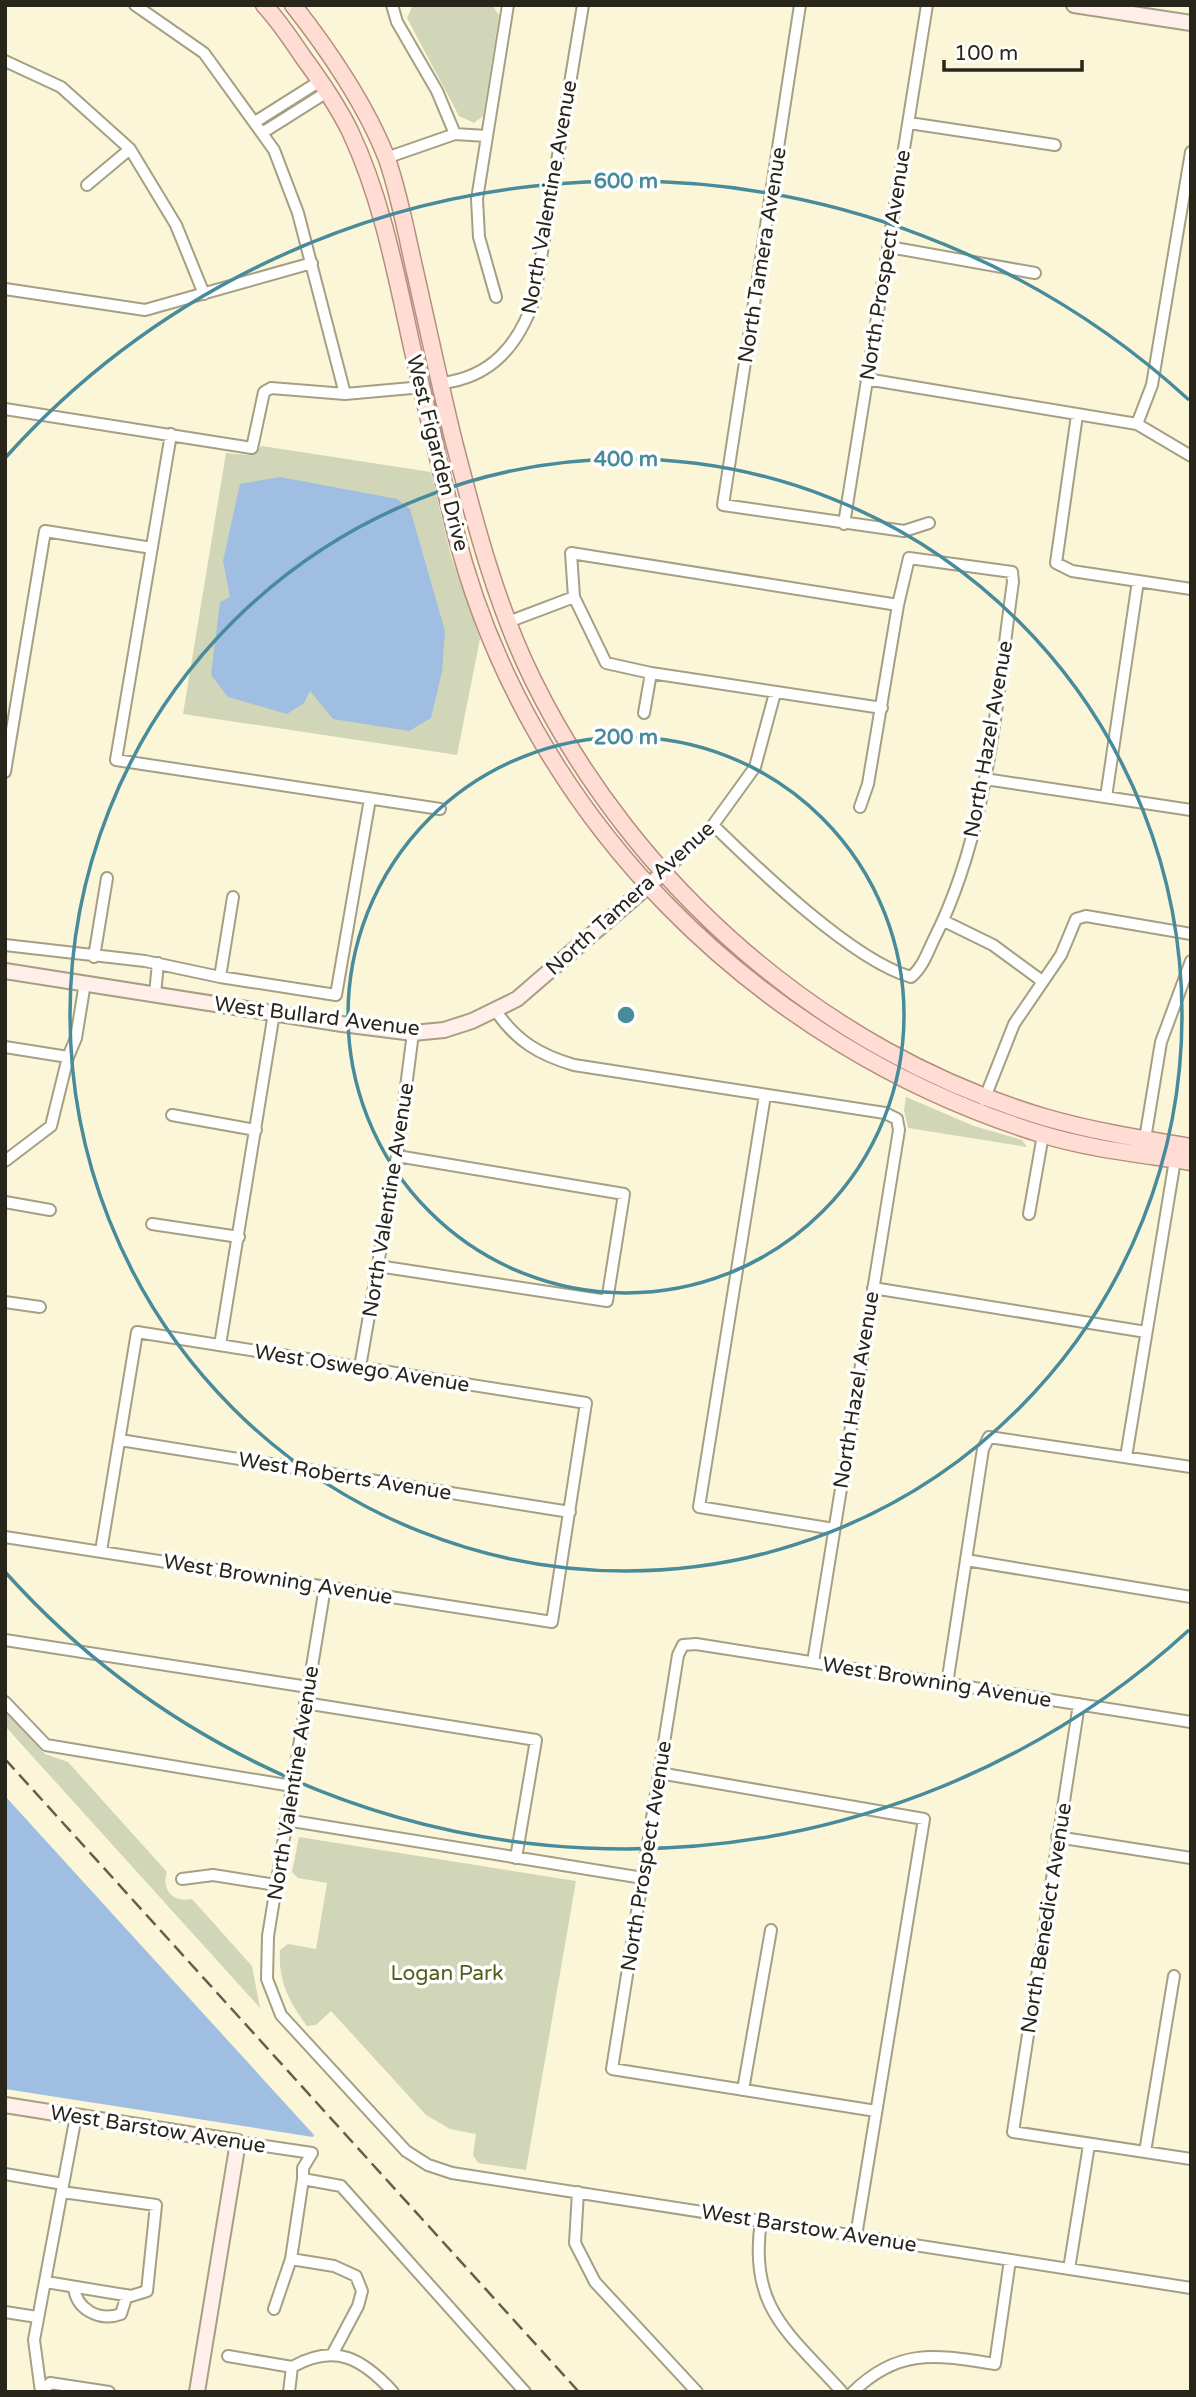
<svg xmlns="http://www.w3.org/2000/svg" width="1196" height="2397" font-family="'Varela Round',sans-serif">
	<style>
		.green { fill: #d1d6b9 }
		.water { fill: #a0bde2 }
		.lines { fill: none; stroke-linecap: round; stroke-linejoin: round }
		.street-casing { stroke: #a59f84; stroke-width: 14 }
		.secondary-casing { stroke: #a59f84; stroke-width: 18 }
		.primary-casing { stroke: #b48f80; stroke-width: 19 }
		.street { stroke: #fff; stroke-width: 10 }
		.secondary { stroke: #ffeee9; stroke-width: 14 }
		.primary { stroke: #ffddd4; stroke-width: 16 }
		.rail { stroke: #625f4f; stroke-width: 2.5; stroke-dasharray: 14 7; stroke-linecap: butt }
		.ring { fill: none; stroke: #488b9b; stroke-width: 3.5 }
		.labels { text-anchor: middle; stroke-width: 7; stroke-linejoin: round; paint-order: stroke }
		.street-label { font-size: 21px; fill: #28261b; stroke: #fff }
		.park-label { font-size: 21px; fill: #545d19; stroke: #fff }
		.centre { fill: #488b9b; stroke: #fff; stroke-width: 3.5 }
		.ring-label { font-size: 21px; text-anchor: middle; font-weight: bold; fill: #488b9b; stroke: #fff; stroke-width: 7; stroke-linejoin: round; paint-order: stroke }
	</style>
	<rect width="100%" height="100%" fill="#fcf6d8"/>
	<!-- green -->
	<path class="green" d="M413 5H492L499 15 483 116 474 123 459 116 407 18Z
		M262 446 431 472 451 556 480 639 457 755 183 714 226 453 248 455Z
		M906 1097 974 1126 1022 1140 1027 1147 908 1128 904 1110Z
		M5 1712 45 1754 68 1762 167 1872C161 1890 173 1903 192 1899L252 1966 260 2008 5 1726Z
		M299 1837 576 1881 526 2170 478 2163 473 2155 476 2134 450 2129 426 2115 331 2011 316 2025 307 2026C289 2002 278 1981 280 1950L288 1944 316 1949 327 1883 298 1878 292 1872Z"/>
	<!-- water -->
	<path class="water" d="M280 477 397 499 410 509 445 631 442 672 431 718 409 731 333 719 310 691 304 703 287 714 228 697 211 675 220 602 230 597 223 561 240 484Z
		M5 1796 314 2135 313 2137 5 2089Z"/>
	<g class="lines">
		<!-- street casing -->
		<g class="street-casing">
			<path id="street" d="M135 5 204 53 274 150 298 213 345 394
				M392 5 397 22 437 91 455 134
				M800 5 723 505 904 531 929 523
				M5 61 61 87 130 149 176 225 204 294
				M255 122 320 81
				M909 123 1055 145
				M262 133 327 92
				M386 158 455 134 486 136
				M87 185 130 149
				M889 247 1035 273
				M5 289 145 310 312 263
				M496 297 479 237 477 199 508 5
				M866 379 1137 424 1191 456
				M442 383C492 377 518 345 534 300L583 5
				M5 409 252 448 264 392 271 388 345 394 423 387
				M1077 415 1056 563 1072 571 1191 589
				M1137 424 1152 385 1191 152
				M171 434 116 760 440 809
				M844 524 927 5
				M508 622 574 597
				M882 708 651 673 606 663 574 597 571 553 898 605
				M644 713 651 673
				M5 772 45 531 152 548
				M985 779 1191 810
				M1106 797 1138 581
				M713 825C758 869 852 960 911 977 922 968 927 954 933 941 989 832 996 701 1013 582L1012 572 909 558 898 605 868 784 860 807
				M663 873 713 825 755 767 775 693
				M944 921 993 945 1042 981
				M5 945 145 961 220 977 336 995 370 799
				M94 957 107 878
				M220 977 233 897
				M155 994 158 963
				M496 1011C516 1041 540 1055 574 1065L885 1113 897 1119 899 1130 813 1662
				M5 1047 68 1057 51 1126 5 1161
				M68 1057 76 1038 85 983
				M765 1095 699 1507 834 1529
				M984 1100 1014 1024 1061 955 1076 919 1086 916 1191 934
				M172 1115 256 1130
				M1145 1139 1161 1042 1191 961
				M5 1202 50 1210
				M1029 1214 1043 1135
				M152 1224 239 1237
				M378 1266 607 1301 624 1194 397 1156
				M873 1288 1146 1332
				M5 1302 40 1307
				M220 1345 274 1013
				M360 1367 397 1156 413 1033
				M120 1440 570 1512
				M1126 1457 1175 1160
				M5 1537 552 1622 586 1403 137 1332 101 1551
				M966 1560 1191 1597
				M325 1587 268 1936 267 1979 281 2015 406 2151 428 2165 452 2173 1191 2288
				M5 1640 308 1687
				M947 1684 983 1449 989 1437 1191 1467
				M5 1702 46 1745 292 1786
				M305 1703 536 1740 516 1858
				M1079 1704 1013 2132 1191 2159
				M659 1773 924 1819 856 2236
				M286 1820 643 1878
				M1057 1837 1191 1858
				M182 1879 213 1875 276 1885
				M743 2090 771 1930
				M876 2111 612 2069 678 1655 683 1645 696 1644 1191 1722
				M238 2142 312 2153 303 2168V2179
				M1145 2152 1174 1976
				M5 2174 63 2184
				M578 2192 575 2243 595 2282 697 2392
				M761 2221C748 2308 789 2333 842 2392
				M1069 2269 1089 2145
				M46 2282 131 2296 147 2291 156 2205 62 2192
				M74 2287C76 2309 99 2322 121 2314L127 2295
				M274 2309 291 2259
				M5 2312 37 2317
				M333 2353 358 2306 362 2291 356 2276 334 2266 291 2259 303 2179 341 2186 525 2392
				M228 2356 292 2367
				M41 2392 34 2340 76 2116
				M42 2392 50 2383 109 2392
				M289 2392 292 2367C335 2343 362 2358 393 2392
				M853 2392C899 2347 937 2355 995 2364L1010 2260"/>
		</g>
		<!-- secondary casing -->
		<g class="secondary-casing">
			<path id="secondary" d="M1074 5 1191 23
				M5 971 342 1024 413 1033 444 1030 472 1021 517 999 663 873
				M5 2105 238 2142 197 2392"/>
		</g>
		<!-- primary casing -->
		<g class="primary-casing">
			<path id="primary" d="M264 5C279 21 291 39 303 57 320 80 337 105 350 131 382 199 396 274 412 347 426 406 440 467 454 526 525 817 759 1047 1041 1134 1089 1149 1141 1154 1191 1162
				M293 5C328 49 367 107 387 159 398 191 405 225 412 258 426 319 439 381 454 442 475 523 496 605 533 680 634 885 824 1052 1044 1117 1092 1131 1142 1139 1191 1147"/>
		</g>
		<!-- street -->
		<use href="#street" class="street"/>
		<!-- secondary -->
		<use href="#secondary" class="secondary"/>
		<!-- primary -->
		<use href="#primary" class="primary"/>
		<!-- rail -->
		<path class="rail" d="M5 1759 579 2392"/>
	</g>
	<!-- distance rings -->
	<g class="ring">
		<circle cx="626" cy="1015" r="278"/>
		<circle cx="626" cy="1015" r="556"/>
		<path d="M1189 1630A834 834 0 0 1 6 1573M6 457A834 834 0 0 1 1189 400"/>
	</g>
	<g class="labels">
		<!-- street labels -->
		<g class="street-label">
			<text transform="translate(549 197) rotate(-80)" y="7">North Valentine Avenue</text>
			<text transform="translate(762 255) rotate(-81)" y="7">North Tamera Avenue</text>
			<text transform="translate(885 265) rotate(-81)" y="7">North Prospect Avenue</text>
			<text transform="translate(438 453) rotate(76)" y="7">West Figarden Drive</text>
			<text transform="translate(988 739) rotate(-80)" y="7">North Hazel Avenue</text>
			<text transform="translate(630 898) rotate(-42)" y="7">North Tamera Avenue</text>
			<text transform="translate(317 1016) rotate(7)" y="7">West Bullard Avenue</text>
			<text transform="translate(388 1200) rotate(-81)" y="7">North Valentine Avenue</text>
			<text transform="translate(362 1368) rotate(9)" y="7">West Oswego Avenue</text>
			<text transform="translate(856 1390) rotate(-81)" y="7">North Hazel Avenue</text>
			<text transform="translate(345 1476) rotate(9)" y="7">West Roberts Avenue</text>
			<text transform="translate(278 1579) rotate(9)" y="7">West Browning Avenue</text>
			<text transform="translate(937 1682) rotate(9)" y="7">West Browning Avenue</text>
			<text transform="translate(293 1783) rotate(-81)" y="7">North Valentine Avenue</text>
			<text transform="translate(646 1856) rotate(-81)" y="7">North Prospect Avenue</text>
			<text transform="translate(1046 1918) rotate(-81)" y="7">North Benedict Avenue</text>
			<text transform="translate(158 2129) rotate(9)" y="7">West Barstow Avenue</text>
			<text transform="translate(809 2228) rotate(9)" y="7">West Barstow Avenue</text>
		</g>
		<!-- park labels -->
		<g class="park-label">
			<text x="447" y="1980">Logan Park</text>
		</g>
	</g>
	<circle cx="626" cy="1015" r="10" class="centre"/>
	<g class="ring-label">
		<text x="626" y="188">600 m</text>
		<text x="626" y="466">400 m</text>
		<text x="626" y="744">200 m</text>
	</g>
	<!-- border -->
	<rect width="1196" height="2397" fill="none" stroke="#28261b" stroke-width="14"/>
	<!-- scale -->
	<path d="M944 60v10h138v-10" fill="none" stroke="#28261b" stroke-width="3.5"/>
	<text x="954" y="60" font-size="21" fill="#28261b" stroke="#ffffff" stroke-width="5" paint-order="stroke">100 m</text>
</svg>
